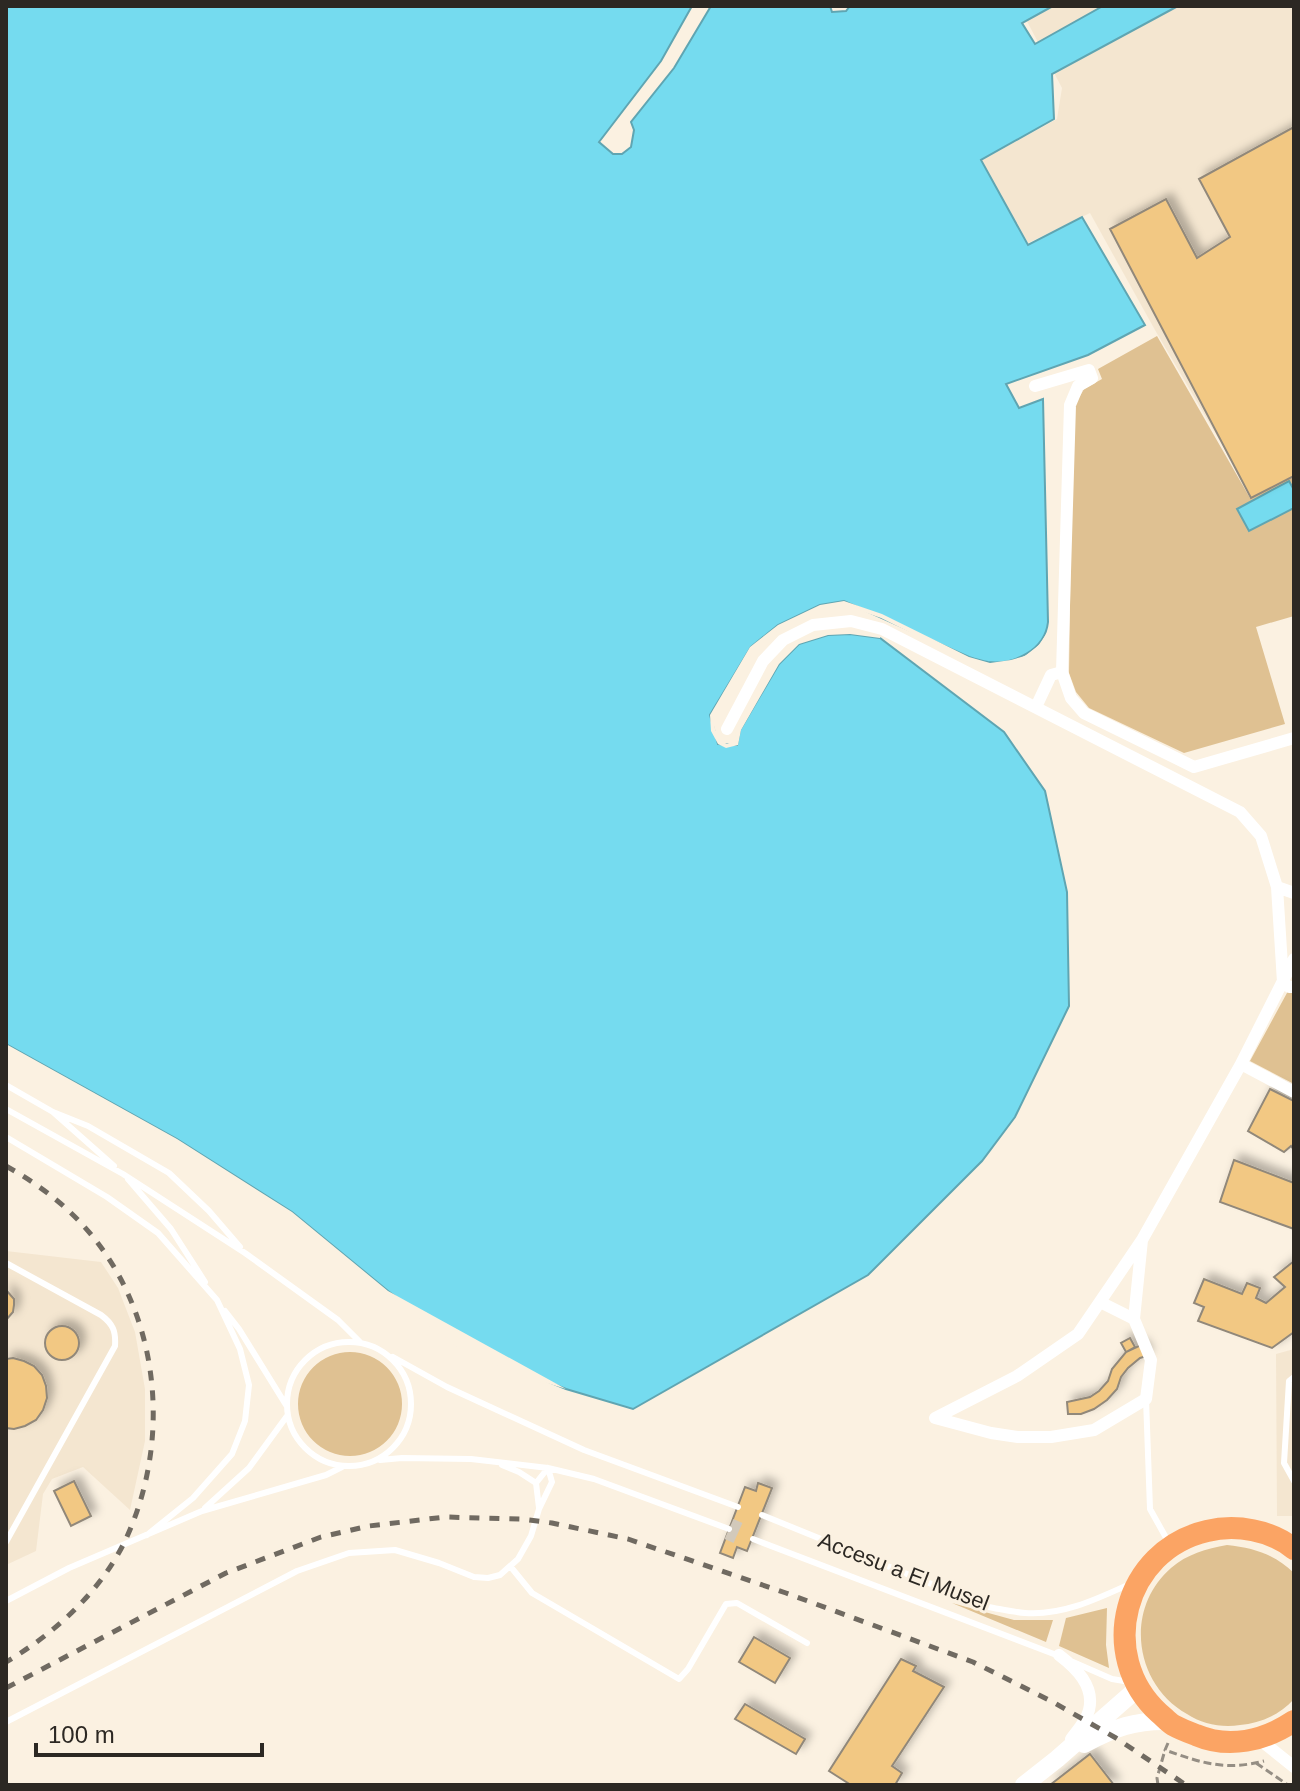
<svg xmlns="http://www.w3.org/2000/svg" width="1300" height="1791" font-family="Helvetica,sans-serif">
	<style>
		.built { fill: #f4e6d0 }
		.green { fill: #dfc192 }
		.water { fill: #75dbef; stroke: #5fa5b2; stroke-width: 2 }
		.pier { fill: #fbf1e1 }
		.building { fill: #f2c883; stroke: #91887a; stroke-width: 2; filter: url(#shadow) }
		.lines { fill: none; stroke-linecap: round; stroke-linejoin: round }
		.highway-tunnel { stroke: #d2c9bb; stroke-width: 22; stroke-dasharray: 22 11; stroke-linecap: butt }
		.path { stroke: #958e84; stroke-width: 3; stroke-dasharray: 8 4; stroke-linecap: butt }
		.lane { stroke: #fff; stroke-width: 6 }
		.street { stroke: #fff; stroke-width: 12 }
		.secondary { stroke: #fff; stroke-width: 18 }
		.highway { stroke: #fba464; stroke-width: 22 }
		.rail { stroke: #706a61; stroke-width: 5; stroke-dasharray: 10 10; stroke-linecap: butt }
		.labels { text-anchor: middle; stroke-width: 6; stroke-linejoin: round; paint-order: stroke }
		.street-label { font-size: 22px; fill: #2c2823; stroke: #fbf1e1 }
	</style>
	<defs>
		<filter id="shadow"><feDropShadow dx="6" dy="-6" stdDeviation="4" flood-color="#0004"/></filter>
	</defs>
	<rect width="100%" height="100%" fill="#fbf1e1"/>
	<!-- built -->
	<path class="built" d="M1019 6H1294V470L1252 496 1155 330 1090 213 1028 243 982 160 1057 119 1062 88Z
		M6 1251 101 1262 118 1288 135 1332 145 1389V1441L130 1510 83 1467 52 1479 43 1494 36 1551 6 1565Z
		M1294 1349V1516H1277L1276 1354Z"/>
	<!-- green -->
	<path class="green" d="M1157 336 1250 498 1294 476V616L1256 627 1285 724 1184 753 1089 708 1076 692 1069 673 1073 408 1084 389 1102 379 1098 369Z
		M1294 980V1084L1250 1061Z
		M298 1404a52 52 0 1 1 104 0a52 52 0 1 1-104 0Z
		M1227 1545C1254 1548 1274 1554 1294 1573V1699C1280 1715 1260 1723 1240 1725 1222 1728 1202 1724 1187 1714 1134 1684 1124 1609 1171 1568 1187 1554 1206 1549 1227 1545Z
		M952 1603 1014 1620H1053L1046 1642Z
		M1107 1608 1106 1645 1109 1668 1059 1646 1066 1618Z"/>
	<!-- water -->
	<path class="water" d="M6 6H692L661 61 599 142 613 154H622L631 147 634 130 631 122 674 68 711 6H830L832 12 846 11 850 6H1053L1022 23 1035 44 1103 6H1178L1052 74 1054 119 981 160 1028 245 1082 217 1145 325 1088 355 1006 384 1019 408 1043 399 1048 622C1045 650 1014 665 988 662 982 661 975 659 969 657L844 601 820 605 778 625 751 647 710 715 718 744 737 745 740 730 779 664 799 644 828 635 850 634 880 638 1004 732 1045 791 1067 892 1069 1006 1015 1117 982 1161 868 1275 633 1409 566 1389 465 1348 388 1291 292 1212 177 1139 6 1044Z
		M1289 481 1294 490V508L1249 531 1237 509Z"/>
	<!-- pier -->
	<path class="pier" d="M844 601 882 614 969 657 990 663 1011 660 1025 656 1039 645 1052 625 1051 632 1042 647 1027 659 1012 664 989 667 967 661 881 618 844 605 821 609 780 629 754 650 714 716 715 729 721 741 727 744 734 741 737 728 775 662 797 641 828 631 851 630 882 634 880 638 850 634 828 635 799 644 779 664 741 730 738 745 726 748 718 744 711 731 710 715 750 647 778 625 820 605Z
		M6 1044 177 1139 292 1212 388 1291 566 1389 537 1380 548 1386 463 1351 386 1294 290 1215 175 1142 6 1048Z"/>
	<!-- building -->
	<path class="building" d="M1294 127V476L1251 498 1110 229 1166 199 1197 258 1230 237 1199 179Z
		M1270 1089 1294 1101V1150L1291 1146 1284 1152 1248 1131Z
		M1234 1160 1294 1183V1229L1220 1202Z
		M1294 1261V1332L1272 1348 1198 1321 1204 1307 1194 1303 1204 1279 1242 1294 1247 1283 1260 1288 1256 1298 1266 1303 1285 1287 1274 1277Z
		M6 1290 14 1299V1305L13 1312 6 1320Z
		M45 1343a17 17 0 1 1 34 0a17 17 0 1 1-34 0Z
		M1130 1338 1135 1347 1126 1352 1121 1343Z
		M1141 1345 1147 1356 1140 1358 1128 1368 1121 1377 1117 1389 1107 1400 1094 1409 1081 1414H1068L1067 1402 1090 1397 1099 1391 1108 1381 1112 1369 1126 1352Z
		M13 1358 24 1361 34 1366 42 1375 46 1386 47 1398 43 1410 36 1420 25 1426 14 1429 6 1428V1359Z
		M74 1481 91 1516 71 1526 54 1491Z
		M758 1483 772 1488 747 1551 737 1547 733 1558 720 1553 745 1487 756 1491Z
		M754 1637 790 1658 775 1683 739 1662Z
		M901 1659 916 1666 913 1671 944 1687 892 1766 902 1773 895 1785H851L829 1771Z
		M745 1704 805 1739 796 1754 735 1719Z
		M1090 1754 1114 1785H1050Z"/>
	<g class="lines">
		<!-- highway-tunnel -->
		<path class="highway-tunnel" d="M729 1529 738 1533"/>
		<!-- path -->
		<path class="path" d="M1168 1743 1165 1750C1202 1763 1225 1771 1264 1761
			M1256 1763 1288 1785
			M1158 1785 1157 1778 1165 1750"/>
		<!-- lane -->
		<path class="lane" d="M6 1085 53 1112 88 1126 169 1173 209 1211 240 1247
			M6 1109 123 1174 245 1253 338 1320 360 1342
			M53 1112 114 1166
			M6 1137 107 1197 158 1233 217 1300 240 1349 249 1385 245 1421 232 1454 193 1498 147 1535
			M128 1179 171 1229 205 1282
			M6 1263 101 1315C113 1324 116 1331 115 1346L6 1542
			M225 1311 239 1329 286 1405
			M287 1404a62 62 0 1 1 124 0a62 62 0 1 1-124 0Z
			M393 1357 447 1387 584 1450 738 1507
			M1294 1377 1289 1381 1284 1463 1294 1481
			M1146 1399 1150 1509 1169 1543
			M380 1460 402 1458 471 1459 548 1468 594 1479 729 1529
			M502 1465 519 1472 536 1483
			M205 1508 249 1468 287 1416
			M539 1508 536 1483 548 1468
			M762 1515 988 1607C1000 1609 1013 1612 1025 1613 1063 1616 1099 1598 1132 1583
			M753 1539 1059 1656
			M510 1566 532 1593 679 1679 688 1669 726 1604 737 1603 807 1643
			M6 1601 69 1568 202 1511 326 1475 342 1467
			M1073 1662 1112 1679 1130 1682
			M6 1722 297 1571 349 1553 395 1550 439 1563 474 1577 488 1578 500 1575 518 1559 531 1536 539 1509 552 1482 548 1468"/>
		<!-- street -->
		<path class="street" d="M1035 386 1089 370 1092 378 1078 386 1070 405 1062 672 1071 698 1084 713 1194 767 1294 738
			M1036 707 1051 675 1062 672
			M727 729 763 661 783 640 813 625 851 621 882 629 1240 812 1261 836 1277 887 1294 893
			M1277 887 1283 982 1289 987H1294
			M1241 1064 1294 1092
			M1142 1240 1078 1334 1017 1376 935 1418 991 1433 1018 1437H1051L1094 1430 1146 1399 1151 1360 1134 1319 1142 1240 1241 1064 1294 959
			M1100 1302 1134 1319
			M1059 1655C1076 1668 1095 1686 1089 1710 1087 1720 1077 1731 1071 1739
			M1259 1739 1294 1767"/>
		<!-- secondary -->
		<path class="secondary" d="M1084 1744C1114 1728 1135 1720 1169 1721
			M1024 1785 1057 1759 1138 1688"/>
		<!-- highway -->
		<path class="highway" d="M1294 1549C1271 1530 1236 1524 1207 1531 1124 1550 1096 1655 1159 1713 1164 1717 1168 1722 1173 1725 1180 1729 1188 1732 1196 1735 1229 1749 1264 1741 1294 1721"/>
		<!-- rail -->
		<path class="rail" d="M6 1166C29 1179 51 1194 70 1212 159 1296 176 1435 124 1543 99 1593 54 1634 6 1662
			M6 1688 226 1573 321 1537 369 1526 445 1517 521 1519 552 1523 628 1539 786 1593 973 1662 1051 1701 1116 1738 1186 1785"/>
	</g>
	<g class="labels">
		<!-- street labels -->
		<g class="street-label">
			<text transform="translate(904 1571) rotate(21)" y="8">Accesu a El Musel</text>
		</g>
	</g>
	<!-- border -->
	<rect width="1300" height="1791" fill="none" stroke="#2c2823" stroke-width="16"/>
	<!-- scale -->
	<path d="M36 1743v12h226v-12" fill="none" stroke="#2c2823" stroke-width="4"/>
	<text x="48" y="1743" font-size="24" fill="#2c2823" stroke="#fbf1e1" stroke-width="6" paint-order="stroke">100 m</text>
</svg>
